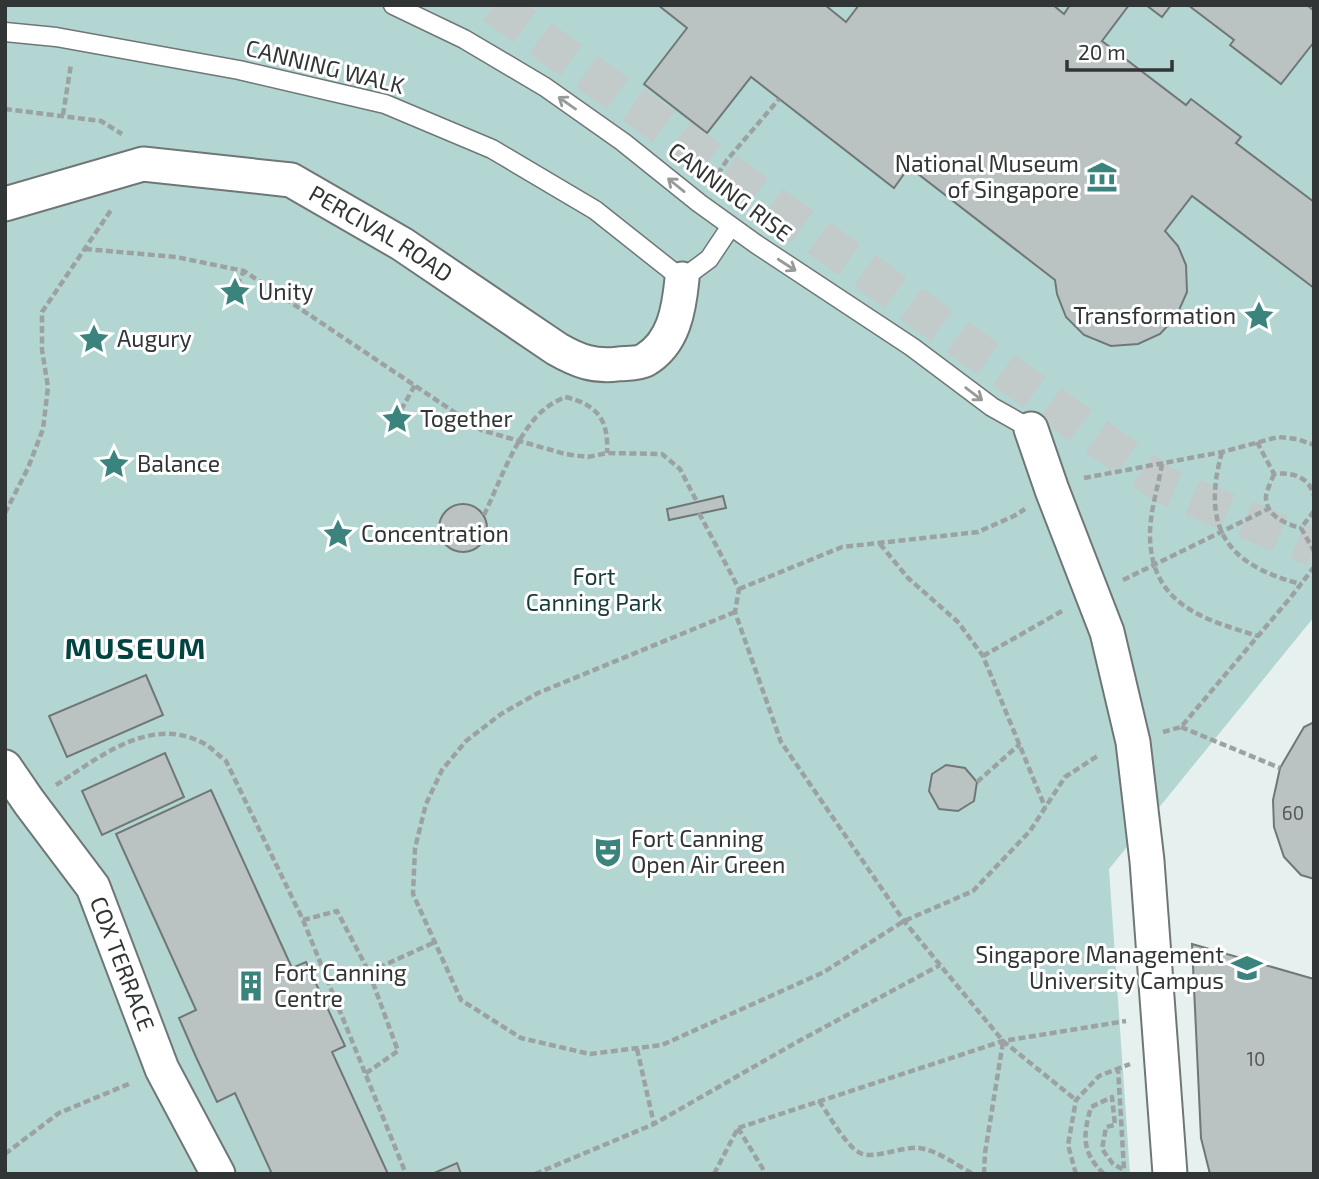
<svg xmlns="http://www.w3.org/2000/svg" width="1319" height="1179" font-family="'Exo 2',sans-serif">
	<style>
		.green { fill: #b3d6d3 }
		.building { fill: #bac3c2; stroke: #707877; stroke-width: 2 }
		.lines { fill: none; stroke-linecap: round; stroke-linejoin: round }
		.primary-tunnel { stroke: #c2cbca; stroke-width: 38; stroke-dasharray: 38 19; stroke-linecap: butt }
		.lane-casing { stroke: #6f7776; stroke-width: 21 }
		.street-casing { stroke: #6f7776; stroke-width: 37 }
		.path { stroke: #9ba2a1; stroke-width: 4.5; stroke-dasharray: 7 3.5; stroke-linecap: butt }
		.lane { stroke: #fff; stroke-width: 18 }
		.street { stroke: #fff; stroke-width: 33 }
		.oneway { stroke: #989a9a }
		.labels { text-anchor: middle; stroke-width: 6; stroke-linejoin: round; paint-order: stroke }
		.number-label { font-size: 19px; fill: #545858 }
		.street-label { font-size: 23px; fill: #323535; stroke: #fff }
		.poi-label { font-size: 23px; fill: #323535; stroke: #fff; text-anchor: start }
		.park-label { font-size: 23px; fill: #153c39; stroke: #fff }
		.district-label { font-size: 30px; font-weight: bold; letter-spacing: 2px; fill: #024441; stroke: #fff }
	</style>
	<rect width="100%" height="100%" fill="#e6f0ef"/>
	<!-- green -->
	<path class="green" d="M5 5H1314V617L1109 869 1130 1174H5Z"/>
	<!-- building -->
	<path class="building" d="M658 5H825L846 22 859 5H1053L1064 14 1070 5H1129L1102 41 1186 105 1191 99 1241 137 1236 143 1314 202V288L1192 196 1165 231 1178 246 1186 265 1187 292 1176 317 1160 334 1138 344 1111 346 1084 335 1066 317 1057 294 1055 280 909 167 894 188 751 77 707 133 644 84 687 28Z
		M1146 5H1171L1162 17Z
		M1188 5H1307L1314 11V42L1281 84 1230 45 1234 40Z
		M723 496 726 508 669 520 667 509Z
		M439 528a24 24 0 1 1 48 0a24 24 0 1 1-48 0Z
		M146 675 163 715 67 757 49 716Z
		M1314 722V879L1301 875 1284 857 1274 827 1273 800 1280 768 1304 727Z
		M165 753 184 797 102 835 82 791Z
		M946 765 965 768 977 782 974 801 958 811 939 809 929 791 932 774Z
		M211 790 292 968 306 962 345 1046 332 1052 388 1174H272L235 1093 217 1102 196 1057 179 1018 196 1010 116 834Z
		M1192 944 1314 979V1174H1210L1201 1138Z
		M457 1163 461 1174H432Z"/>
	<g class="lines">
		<!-- primary-tunnel -->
		<path class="primary-tunnel" d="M494 5 1164 485 1314 548"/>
		<!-- lane casing -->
		<g class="lane-casing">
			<path id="lane" d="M393 5 464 39 545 87 623 142 699 203 756 244 912 347 992 407 1031 429
				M5 32 56 37 239 70 385 104 492 149 595 210 682 279 709 259 731 226"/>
		</g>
		<!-- street casing -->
		<g class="street-casing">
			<g id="street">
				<path id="s1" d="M5 204 143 164 291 180 402 244 557 349C578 361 594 367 618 364 626 363 638 364 645 360 674 343 679 309 682 279"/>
				<path d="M1031 429 1052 490 1107 632 1133 742 1147 861 1170 1174"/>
				<path id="s2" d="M5 767 29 802 93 887 162 1069 218 1174"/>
			</g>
		</g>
		<!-- path -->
		<path class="path" d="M5 109 101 121 122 134
			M63 115 71 64
			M712 183 727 160 779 99
			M85 249 176 257 244 271 481 430 565 454 588 457 607 453 662 454 680 469 697 502
			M237 285 244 271
			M401 410 415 385
			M1257 442 1274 474C1292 472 1308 476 1314 495
			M1222 452C1201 527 1226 565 1301 584
			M1162 464C1158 487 1150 512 1150 534 1150 604 1202 619 1258 636
			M1274 474C1272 480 1267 489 1266 496 1265 516 1286 524 1301 528
			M1084 478 1222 452 1278 437 1297 439 1314 445
			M1314 511 1301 528 1314 551
			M5 513 28 468 43 429 48 387 42 350V312L111 210
			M699 513 739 589 735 612 781 742 904 921 940 965 1003 1041 1076 1100
			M484 515C499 484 518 429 546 408 552 403 559 400 565 397 597 404 609 420 607 453
			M880 544 908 578 958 622 983 656 1045 807
			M1123 580 1270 508
			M739 589 842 547 978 532 1014 516 1025 509
			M735 612 538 693 501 714 466 741 442 770 426 804 415 848 413 894 461 1000 521 1038 590 1054 662 1045 824 972 904 921 973 891 1030 831 1065 777 1099 755
			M983 656 1062 611
			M1181 727 1280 768
			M1163 732 1181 727 1291 597 1314 567
			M977 782 1020 744
			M56 785C100 757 151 714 205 744 212 748 219 756 226 761L303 920 406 1174
			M303 920 337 911 369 972 398 1051 365 1074
			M369 972 435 942
			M637 1049 654 1124
			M819 1101C829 1115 846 1146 860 1153 874 1160 902 1146 919 1148 937 1150 958 1166 973 1174
			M738 1128 766 1174
			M5 1154 59 1113 131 1083
			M535 1174 654 1124 797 1042 940 965
			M714 1174 738 1128 1003 1041 1126 1021
			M984 1174 985 1153 1003 1042
			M1076 1174 1068 1145 1076 1100 1099 1076 1130 1064
			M1104 1174C1081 1152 1083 1135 1091 1107L1112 1097 1115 1125 1106 1127 1102 1149 1113 1164 1124 1170 1118 1068"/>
		<!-- lane -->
		<use href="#lane" class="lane"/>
		<!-- street -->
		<use href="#street" class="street"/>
	</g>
	<!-- one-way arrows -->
	<defs><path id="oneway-shaft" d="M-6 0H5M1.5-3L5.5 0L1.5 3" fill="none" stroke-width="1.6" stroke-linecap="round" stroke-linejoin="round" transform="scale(1.75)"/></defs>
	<g class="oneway">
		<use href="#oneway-shaft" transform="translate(567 103) rotate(-145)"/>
		<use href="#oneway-shaft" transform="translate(676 185) rotate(-141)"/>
		<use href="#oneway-shaft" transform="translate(787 265) rotate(33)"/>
		<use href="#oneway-shaft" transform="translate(974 394) rotate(37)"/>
	</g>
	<!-- icons -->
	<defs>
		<g id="museum-bare" transform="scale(2.415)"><path d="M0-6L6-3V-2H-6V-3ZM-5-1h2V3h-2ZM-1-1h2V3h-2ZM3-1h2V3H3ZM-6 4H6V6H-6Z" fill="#3b837d" stroke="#fff" stroke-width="2.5" paint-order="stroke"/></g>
		<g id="sight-bare" transform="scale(2.415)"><path d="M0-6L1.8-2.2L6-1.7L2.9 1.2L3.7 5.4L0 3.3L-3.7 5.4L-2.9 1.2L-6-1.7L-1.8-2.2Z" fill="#3b837d" stroke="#fff" stroke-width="2.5" paint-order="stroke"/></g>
		<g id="theatre-bare" transform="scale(2.415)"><path d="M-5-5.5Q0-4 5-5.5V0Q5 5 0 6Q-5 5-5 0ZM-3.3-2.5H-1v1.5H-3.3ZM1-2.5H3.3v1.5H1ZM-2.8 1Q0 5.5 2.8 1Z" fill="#3b837d" stroke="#fff" stroke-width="2.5" paint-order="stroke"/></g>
		<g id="university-bare" transform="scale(2.415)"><path d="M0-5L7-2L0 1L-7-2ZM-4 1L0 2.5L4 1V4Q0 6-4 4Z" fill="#3b837d" stroke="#fff" stroke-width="2.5" paint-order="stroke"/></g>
		<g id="building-bare" transform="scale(2.415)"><path d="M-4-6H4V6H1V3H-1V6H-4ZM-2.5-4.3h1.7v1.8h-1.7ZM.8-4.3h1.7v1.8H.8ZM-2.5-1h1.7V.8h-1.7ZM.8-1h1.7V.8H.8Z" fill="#3b837d" stroke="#fff" stroke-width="2.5" paint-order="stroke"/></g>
	</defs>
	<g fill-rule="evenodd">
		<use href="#museum-bare" x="1102" y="177"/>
		<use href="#sight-bare" x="235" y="292"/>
		<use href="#sight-bare" x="1259" y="316"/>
		<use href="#sight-bare" x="94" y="339"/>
		<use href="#sight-bare" x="397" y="419"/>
		<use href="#sight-bare" x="114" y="464"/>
		<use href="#sight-bare" x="338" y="534"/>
		<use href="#theatre-bare" x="608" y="852"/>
		<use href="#university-bare" x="1247" y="968"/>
		<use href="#building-bare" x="251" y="986"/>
	</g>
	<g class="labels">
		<!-- number labels -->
		<g class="number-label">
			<text x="1293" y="820">60</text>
			<text x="1256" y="1066">10</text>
		</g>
		<!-- street labels -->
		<g class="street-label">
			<text transform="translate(325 67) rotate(14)" y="8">CANNING WALK</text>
			<text transform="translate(730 192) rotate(37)" y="8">CANNING RISE</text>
			<text dy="8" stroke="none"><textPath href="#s1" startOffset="397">PERCIVAL ROAD</textPath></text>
			<text dy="8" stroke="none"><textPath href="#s2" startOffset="231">COX TERRACE</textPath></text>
		</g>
		<!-- poi labels -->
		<g class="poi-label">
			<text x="1079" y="172" text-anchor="end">National Museum<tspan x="1079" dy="26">of Singapore</tspan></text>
			<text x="258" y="300">Unity</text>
			<text x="1236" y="324" text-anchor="end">Transformation</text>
			<text x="117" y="347">Augury</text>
			<text x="420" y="427">Together</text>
			<text x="137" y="472">Balance</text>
			<text x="361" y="542">Concentration</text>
			<text x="631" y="847">Fort Canning<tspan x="631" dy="26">Open Air Green</tspan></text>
			<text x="1224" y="963" text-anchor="end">Singapore Management<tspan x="1224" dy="26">University Campus</tspan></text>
			<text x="274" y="981">Fort Canning<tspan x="274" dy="26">Centre</tspan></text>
		</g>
		<!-- park labels -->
		<g class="park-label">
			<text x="594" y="585">Fort<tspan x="594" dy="26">Canning Park</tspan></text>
		</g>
		<!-- district labels -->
		<g class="district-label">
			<text x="136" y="659">MUSEUM</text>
		</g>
	</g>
	<!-- border -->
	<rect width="1319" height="1179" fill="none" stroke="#323535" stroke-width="14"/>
	<!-- scale -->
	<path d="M1067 60v10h105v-10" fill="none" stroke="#323535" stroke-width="3.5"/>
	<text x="1078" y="60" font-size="21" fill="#323535" stroke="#ffffff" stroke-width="5" paint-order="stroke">20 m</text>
</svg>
